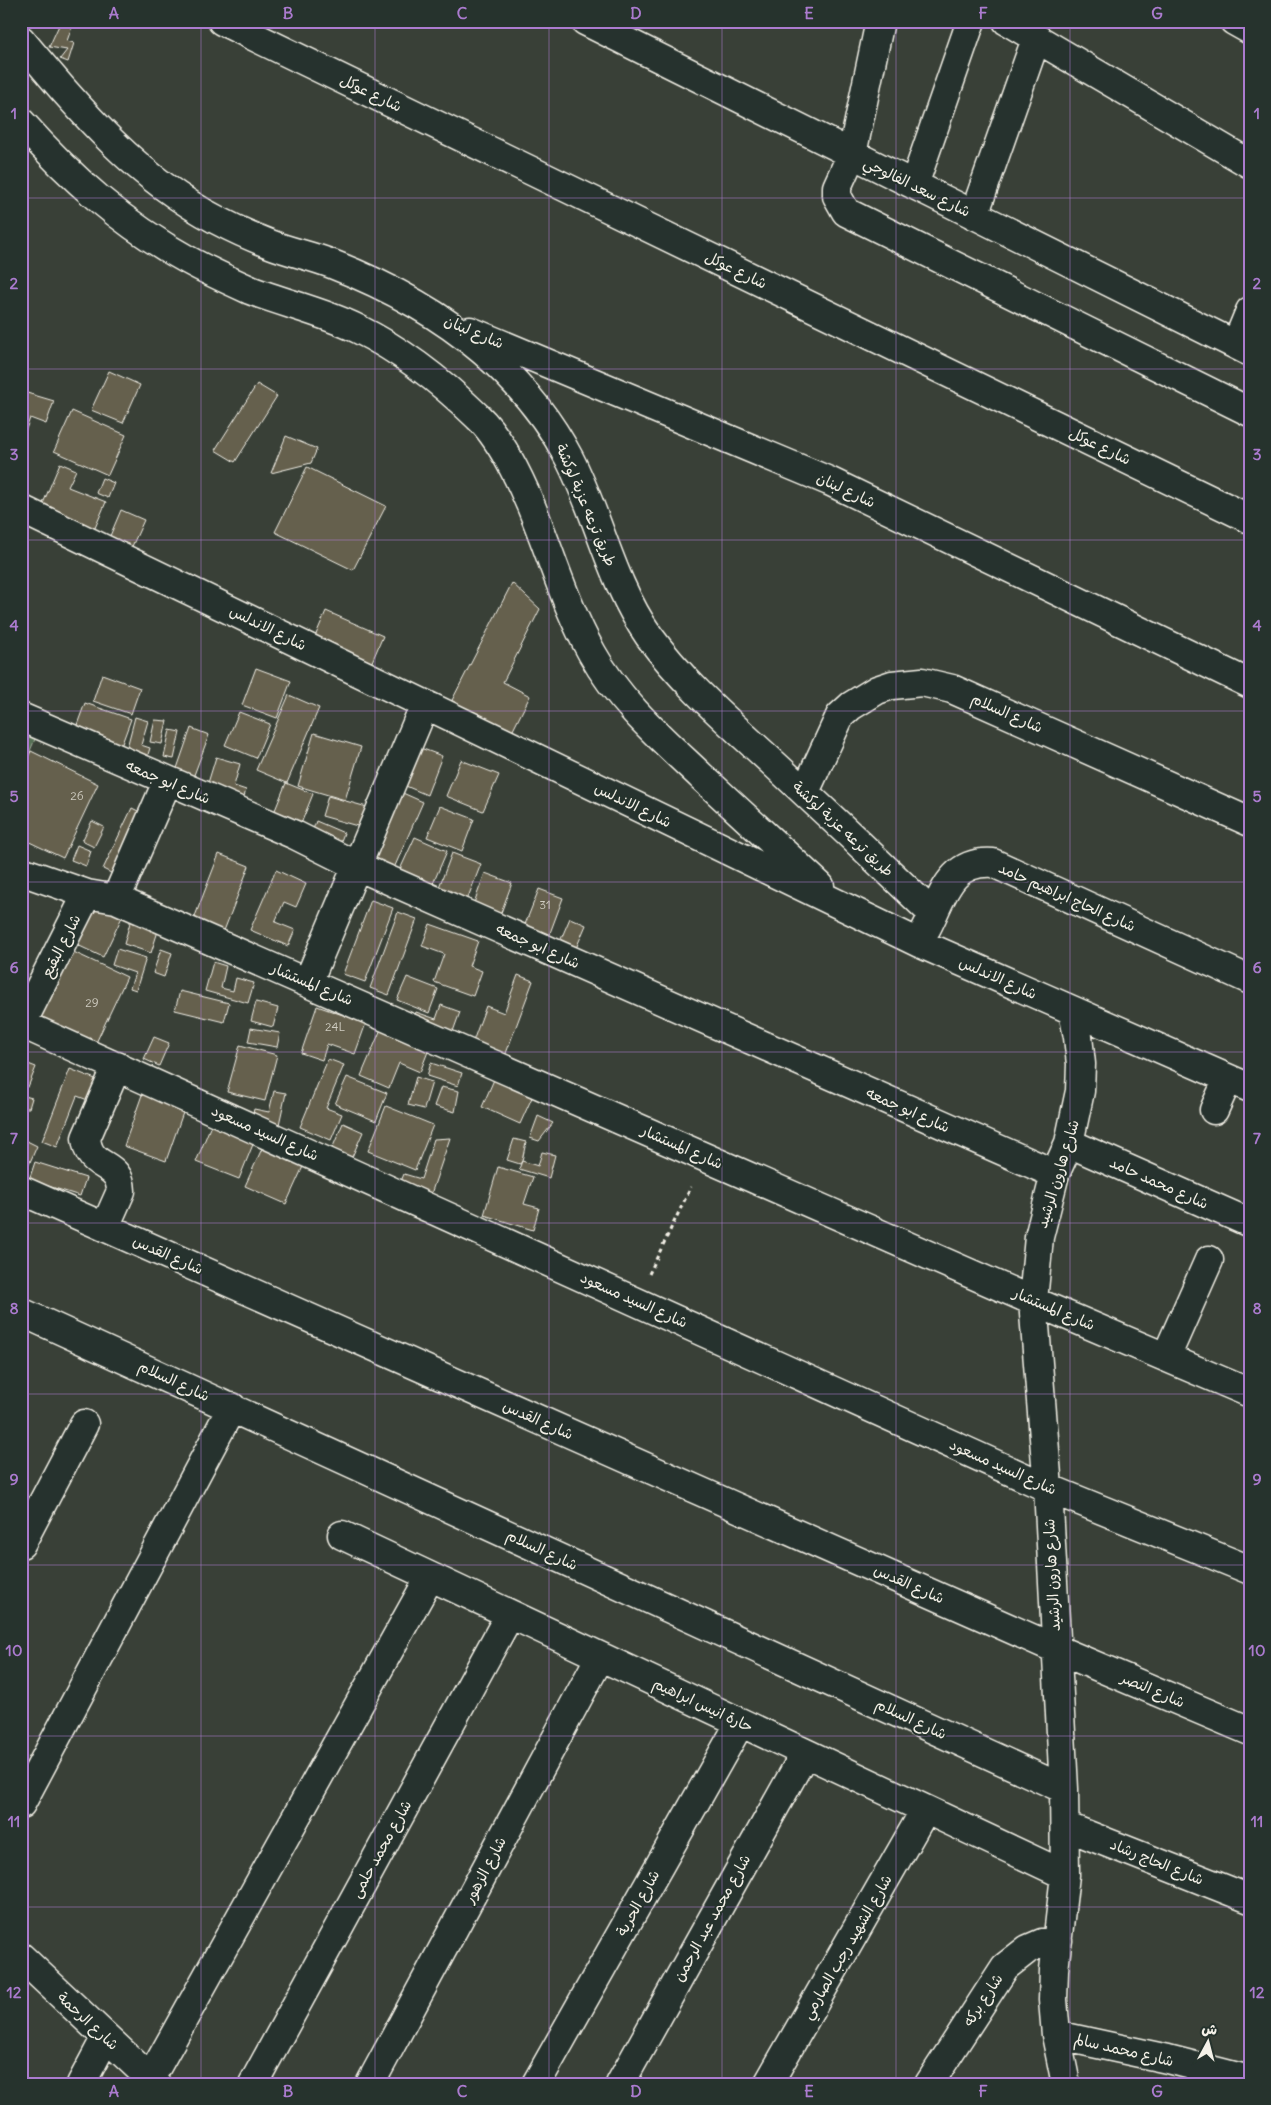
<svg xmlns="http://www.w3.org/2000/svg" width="1271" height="2105" font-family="Delius,'Playpen Sans Arabic',sans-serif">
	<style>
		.cemetery { fill: url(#cemetery-stones); stroke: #a5b09e }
		.building { fill: #65604e; stroke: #f4f1e8 }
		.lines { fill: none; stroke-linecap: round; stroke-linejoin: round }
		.minor-casing { stroke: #f4f1e8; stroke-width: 31 }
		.path { stroke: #f4f1e8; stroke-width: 3; stroke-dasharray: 4 4; stroke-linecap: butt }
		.minor { stroke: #26332d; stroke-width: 28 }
		.grid { fill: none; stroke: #ab7bcf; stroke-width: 1; stroke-opacity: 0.55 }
		.labels { text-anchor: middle; stroke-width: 4; stroke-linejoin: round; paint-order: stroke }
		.number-label { font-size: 12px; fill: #d0cdc2 }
		.street-label { font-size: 15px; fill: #f4f1e8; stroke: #26332d }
		.neatline { fill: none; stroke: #ab7bcf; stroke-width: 2 }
		.grid-label { font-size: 16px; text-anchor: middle; font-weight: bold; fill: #ab7bcf }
	</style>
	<defs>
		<pattern id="cemetery-stones" width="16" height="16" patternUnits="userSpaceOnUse" patternTransform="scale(1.25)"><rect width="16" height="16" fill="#566f55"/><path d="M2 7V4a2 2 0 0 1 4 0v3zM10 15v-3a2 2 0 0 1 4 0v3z" fill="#6f846d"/></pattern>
	</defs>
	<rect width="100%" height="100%" fill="#394037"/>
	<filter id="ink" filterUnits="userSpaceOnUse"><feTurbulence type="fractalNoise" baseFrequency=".02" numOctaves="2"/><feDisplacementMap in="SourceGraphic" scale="10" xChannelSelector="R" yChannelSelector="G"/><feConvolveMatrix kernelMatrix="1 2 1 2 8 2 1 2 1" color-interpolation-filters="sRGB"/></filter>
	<g filter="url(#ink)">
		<!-- cemetery -->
		<path class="cemetery" d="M21 718 41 725 21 772Z"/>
		<!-- building -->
		<path class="building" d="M61 21H74L67 41 74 43 68 62 60 59 67 50 49 47Z
			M109 371 140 385 123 423 91 410Z
			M257 384 277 396 235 462 215 450Z
			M27 393 54 401 46 424 30 418 25 432 21 431V410Z
			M72 411 126 435 108 475 54 451Z
			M286 436 317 449 311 463 271 473Z
			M60 463 76 470 68 487 106 502 92 535 39 513Z
			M307 467 386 506 353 570 275 532Z
			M102 478 114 483 108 498 96 493Z
			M121 510 144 520 129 553 107 543Z
			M512 583 540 609 503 682 530 696 507 742 447 710Z
			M326 611 383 636 368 671 311 646Z
			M256 668 291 681 277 718 242 705Z
			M102 674 140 688 131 714 93 701Z
			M289 695 319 708 287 783 256 770Z
			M85 703 131 719 120 749 74 733Z
			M239 712 270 724 256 758 225 745Z
			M135 717 148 721 141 745 150 748 146 761 125 755Z
			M155 720 167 721 162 744 150 742Z
			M191 728 209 735 191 783 174 777Z
			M170 730 180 732 174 759 164 757Z
			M314 733 361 747 345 800 298 786Z
			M415 746 442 756 427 795 401 784Z
			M31 751 98 784 63 858 21 838V772Z
			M216 757 240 764 234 786 246 790 241 807 204 796Z
			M461 760 499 775 483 811 446 796Z
			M286 783 313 794 298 831 271 820Z
			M396 790 423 802 391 875 365 863Z
			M328 796 367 807 361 827 322 816Z
			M440 806 474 819 462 851 427 837Z
			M132 808 144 814 115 875 103 869Z
			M92 821 104 827 94 847 82 841Z
			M316 821 344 833 338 849 310 838Z
			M415 837 447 851 429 893 397 876Z
			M77 845 91 851 86 866 71 860Z
			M452 853 481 864 465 905 436 895Z
			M219 854 249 866 222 936 192 924Z
			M276 870 306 884 296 907 284 902 275 922 295 930 288 946 250 930Z
			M485 873 512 883 498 921 471 911Z
			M539 889 563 898 547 941 522 932Z
			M371 900 393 908 365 982 343 974Z
			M89 903 122 917 103 957 71 942Z
			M398 912 417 919 389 995 370 988Z
			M570 918 586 925 574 953 558 946Z
			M131 919 159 928 151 953 124 944Z
			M430 924 478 941 469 966 482 971 473 996 434 982 444 954 422 946Z
			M65 948 127 977 94 1047 33 1018Z
			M117 949 146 958 136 990 130 988 135 973 112 965Z
			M161 949 172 953 164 977 153 973Z
			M213 962 226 966 221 988 233 991 236 978 254 983 248 1003 205 991Z
			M518 975 533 981 505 1056 472 1044 486 1006 504 1013Z
			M407 977 438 989 429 1013 397 1000Z
			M180 991 229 1003 224 1022 175 1010Z
			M256 1002 278 1008 273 1027 251 1021Z
			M441 1005 460 1012 451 1037 412 1022 416 1012 436 1019Z
			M317 1006 366 1023 355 1054 327 1044 322 1060 301 1053Z
			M251 1028 280 1033 277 1047 248 1042Z
			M381 1029 429 1049 420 1072 399 1063 389 1088 361 1076Z
			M154 1037 169 1043 159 1066 144 1059Z
			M240 1045 277 1055 265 1101 227 1092Z
			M328 1059 344 1065 326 1108 342 1114 331 1140 300 1127Z
			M23 1062 36 1067 28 1087 21 1084Z
			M431 1063 462 1073 458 1086 427 1076Z
			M70 1069 103 1082 96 1103 77 1096 57 1147 42 1141Z
			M496 1075 534 1093 520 1124 482 1107Z
			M347 1077 387 1093 376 1121 335 1104Z
			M416 1077 432 1082 424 1109 408 1105Z
			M441 1087 459 1091 455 1112 434 1106Z
			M274 1091 286 1093 278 1129 251 1122 254 1109 269 1112Z
			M143 1092 185 1107 166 1161 124 1146Z
			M21 1095 32 1098 29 1108H21Z
			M386 1106 433 1125 415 1170 368 1151Z
			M538 1116 553 1123 539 1141 530 1138Z
			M213 1120 256 1137 239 1179 196 1162Z
			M343 1123 363 1132 352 1157 332 1149Z
			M450 1138 430 1197 399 1186 404 1174 421 1179 434 1139Z
			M23 1139 37 1146 24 1176 21 1175Z
			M514 1139 526 1142 522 1161 520 1164 507 1160Z
			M265 1142 306 1160 286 1204 245 1186Z
			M542 1152 555 1155 549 1178 519 1169 522 1161 538 1166Z
			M35 1162 86 1178 80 1196 29 1180Z
			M498 1167 533 1177 524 1204 539 1208 533 1230 484 1215Z"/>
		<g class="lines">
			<!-- minor casing -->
			<g class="minor-casing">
				<path id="minor" d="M222 21 1250 519
					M585 21 1250 352
					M880 21 852 154 837 187V196L846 212 1250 412
					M1007 21 1250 164
					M1234 21 1250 30
					M21 40C79 109 135 177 217 220 234 229 252 237 270 244 290 252 312 256 332 264 386 285 440 314 484 352 519 383 548 417 569 458 599 516 611 582 649 636 684 684 729 722 772 762 826 812 880 863 933 914
					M21 122C71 178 122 224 188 260 208 271 230 281 250 290 286 304 324 312 358 329 403 351 442 382 478 417 490 428 500 444 508 458 543 520 557 591 592 653 619 702 662 739 702 777 741 813 781 850 820 886
					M914 185 971 21
					M974 215 1036 39
					M470 331 829 481 1250 684
					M1236 345 1250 311
					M21 509 919 943 1250 1088
					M21 717 295 835 357 866 1055 1174
					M805 792 840 716 851 706 877 690 892 685 922 682 952 689 1250 822
					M21 871 87 894 116 899 1033 1301 1250 1393
					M116 899 167 782
					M926 929C943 897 949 860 993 863L1250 980
					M308 982 425 704
					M22 1024 1048 1488 1250 1570
					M21 1025 87 894
					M1214 1110 1228 1079
					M1069 1143 1250 1223
					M21 1190 1056 1649 1250 1731
					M105 1227 121 1191C120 1159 89 1172 86 1138L117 1066
					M21 1312 1064 1789
					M1166 1357 1209 1260
					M342 1535 1065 1875
					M21 1544 84 1424
					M21 1804 232 1407
					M1065 1826 1250 1899
					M21 1957 156 2084
					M1056 2035 1168 2059 1250 2080
					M150 2079 430 1577
					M81 2084 106 2037
					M253 2084 510 1614
					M370 2084 600 1657
					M536 2084 740 1723
					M620 2084 805 1753
					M768 2084 925 1810
					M929 2084 1005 1967 1028 1949 1042 1943 1058 1941
					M1066 2084 1056 2035 1053 2000 1054 1970 1065 1875 1064 1789 1048 1488 1033 1301 1039 1237 1055 1174 1069 1143 1080 1091 1081 1064 1078 1037 1073 1011"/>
			</g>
			<!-- path -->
			<path class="path" d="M649 1274 691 1187"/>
			<!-- minor -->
			<use href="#minor" class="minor"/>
		</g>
	</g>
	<!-- grid -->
	<path class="grid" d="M201 21V2084M375 21V2084M549 21V2084M722 21V2084M896 21V2084M1070 21V2084M21 198H1250M21 369H1250M21 540H1250M21 711H1250M21 882H1250M21 1052H1250M21 1223H1250M21 1394H1250M21 1565H1250M21 1736H1250M21 1907H1250"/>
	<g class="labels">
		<!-- number labels -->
		<g class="number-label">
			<text x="77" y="800">26</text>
			<text x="545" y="909">31</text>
			<text x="92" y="1007">29</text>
			<text x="335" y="1031">24L</text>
		</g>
		<!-- street labels -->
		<g class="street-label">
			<text transform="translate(371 93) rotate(26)" y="5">شارع عوكل</text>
			<text transform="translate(917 187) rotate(26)" y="5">شارع سعد الفالوجي</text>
			<text transform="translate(736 270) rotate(26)" y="5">شارع عوكل</text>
			<text transform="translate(474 332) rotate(23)" y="5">شارع لبنان</text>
			<text transform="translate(1100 446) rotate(26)" y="5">شارع عوكل</text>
			<text transform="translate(846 490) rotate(25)" y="5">شارع لبنان</text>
			<text transform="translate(586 505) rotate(67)" y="5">طريق ترعه عزبة لوكشة</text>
			<text transform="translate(268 628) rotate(26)" y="5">شارع الاندلس</text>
			<text transform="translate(1007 713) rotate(24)" y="5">شارع السلام</text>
			<text transform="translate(168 782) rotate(23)" y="5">شارع ابو جمعه</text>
			<text transform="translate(633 805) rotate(26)" y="5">شارع الاندلس</text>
			<text transform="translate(843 829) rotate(43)" y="5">طريق ترعه عزبة لوكشة</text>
			<text transform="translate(1067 897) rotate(24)" y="5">شارع الحاج ابراهيم حامد</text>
			<text transform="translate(61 946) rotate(-63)" y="5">شارع البقيع</text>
			<text transform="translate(538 946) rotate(24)" y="5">شارع ابو جمعه</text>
			<text transform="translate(998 978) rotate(24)" y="5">شارع الاندلس</text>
			<text transform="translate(312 984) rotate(23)" y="5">شارع المستشار</text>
			<text transform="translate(908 1110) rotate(24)" y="5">شارع ابو جمعه</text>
			<text transform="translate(265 1133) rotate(24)" y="5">شارع السيد مسعود</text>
			<text transform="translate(682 1147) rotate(24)" y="5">شارع المستشار</text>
			<text transform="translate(1058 1174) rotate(-73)" y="5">شارع هارون الرشيد</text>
			<text transform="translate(1159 1183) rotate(24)" y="5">شارع محمد حامد</text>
			<text transform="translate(168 1255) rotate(24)" y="5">شارع القدس</text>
			<text transform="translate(634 1300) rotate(24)" y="5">شارع السيد مسعود</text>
			<text transform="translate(1054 1309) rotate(23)" y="5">شارع المستشار</text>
			<text transform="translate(174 1381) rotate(25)" y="5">شارع السلام</text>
			<text transform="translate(538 1420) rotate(24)" y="5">شارع القدس</text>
			<text transform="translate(1003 1467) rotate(24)" y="5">شارع السيد مسعود</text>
			<text transform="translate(542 1550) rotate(25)" y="5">شارع السلام</text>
			<text transform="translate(1052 1575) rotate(-93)" y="5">شارع هارون الرشيد</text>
			<text transform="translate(909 1584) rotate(24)" y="5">شارع القدس</text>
			<text transform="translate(1153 1690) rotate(23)" y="5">شارع النصر</text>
			<text transform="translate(703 1705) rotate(25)" y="5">حارة انيس ابراهيم</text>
			<text transform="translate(911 1719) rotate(25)" y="5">شارع السلام</text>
			<text transform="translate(381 1849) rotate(-61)" y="5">شارع محمد حلمى</text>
			<text transform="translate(1157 1862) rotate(22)" y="5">شارع الحاج رشاد</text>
			<text transform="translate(485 1870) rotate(-62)" y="5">شارع الزهور</text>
			<text transform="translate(638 1903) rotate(-61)" y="5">شارع الحرية</text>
			<text transform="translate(712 1918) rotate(-61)" y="5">شارع محمد عبد الرحمن</text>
			<text transform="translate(847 1947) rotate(-60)" y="5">شارع الشهيد رجب الصارمي</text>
			<text transform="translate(983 2000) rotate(-57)" y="5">شارع بركه</text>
			<text transform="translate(88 2021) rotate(43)" y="5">شارع الرحمة</text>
			<text transform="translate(1124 2050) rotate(13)" y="5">شارع محمد سالم</text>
		</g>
	</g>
	<!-- margin -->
	<rect width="1271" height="2105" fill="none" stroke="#26332d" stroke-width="55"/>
	<!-- north arrow -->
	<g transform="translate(1208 2042) rotate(7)" stroke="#26332d" stroke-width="4" paint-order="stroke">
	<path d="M0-4L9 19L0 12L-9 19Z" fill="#f4f1e8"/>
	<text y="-8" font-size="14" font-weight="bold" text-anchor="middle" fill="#f4f1e8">ش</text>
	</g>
	<rect x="28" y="28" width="1216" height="2050" class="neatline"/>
	<g class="grid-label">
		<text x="114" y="19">A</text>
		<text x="288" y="19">B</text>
		<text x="462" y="19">C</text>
		<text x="636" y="19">D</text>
		<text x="809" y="19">E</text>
		<text x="983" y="19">F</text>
		<text x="1157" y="19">G</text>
		<text x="14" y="119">1</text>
		<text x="1257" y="119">1</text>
		<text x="14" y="289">2</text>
		<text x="1257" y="289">2</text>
		<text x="14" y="460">3</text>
		<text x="1257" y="460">3</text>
		<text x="14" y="631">4</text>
		<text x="1257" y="631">4</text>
		<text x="14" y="802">5</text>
		<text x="1257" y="802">5</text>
		<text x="14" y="973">6</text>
		<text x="1257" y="973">6</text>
		<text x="14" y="1144">7</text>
		<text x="1257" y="1144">7</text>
		<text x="14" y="1314">8</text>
		<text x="1257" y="1314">8</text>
		<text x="14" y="1485">9</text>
		<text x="1257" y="1485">9</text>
		<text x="14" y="1656">10</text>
		<text x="1257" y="1656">10</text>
		<text x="14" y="1827">11</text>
		<text x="1257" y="1827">11</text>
		<text x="14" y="1998">12</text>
		<text x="1257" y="1998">12</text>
		<text x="114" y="2097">A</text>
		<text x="288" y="2097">B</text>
		<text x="462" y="2097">C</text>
		<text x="636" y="2097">D</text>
		<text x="809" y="2097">E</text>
		<text x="983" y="2097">F</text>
		<text x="1157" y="2097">G</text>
	</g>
</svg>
